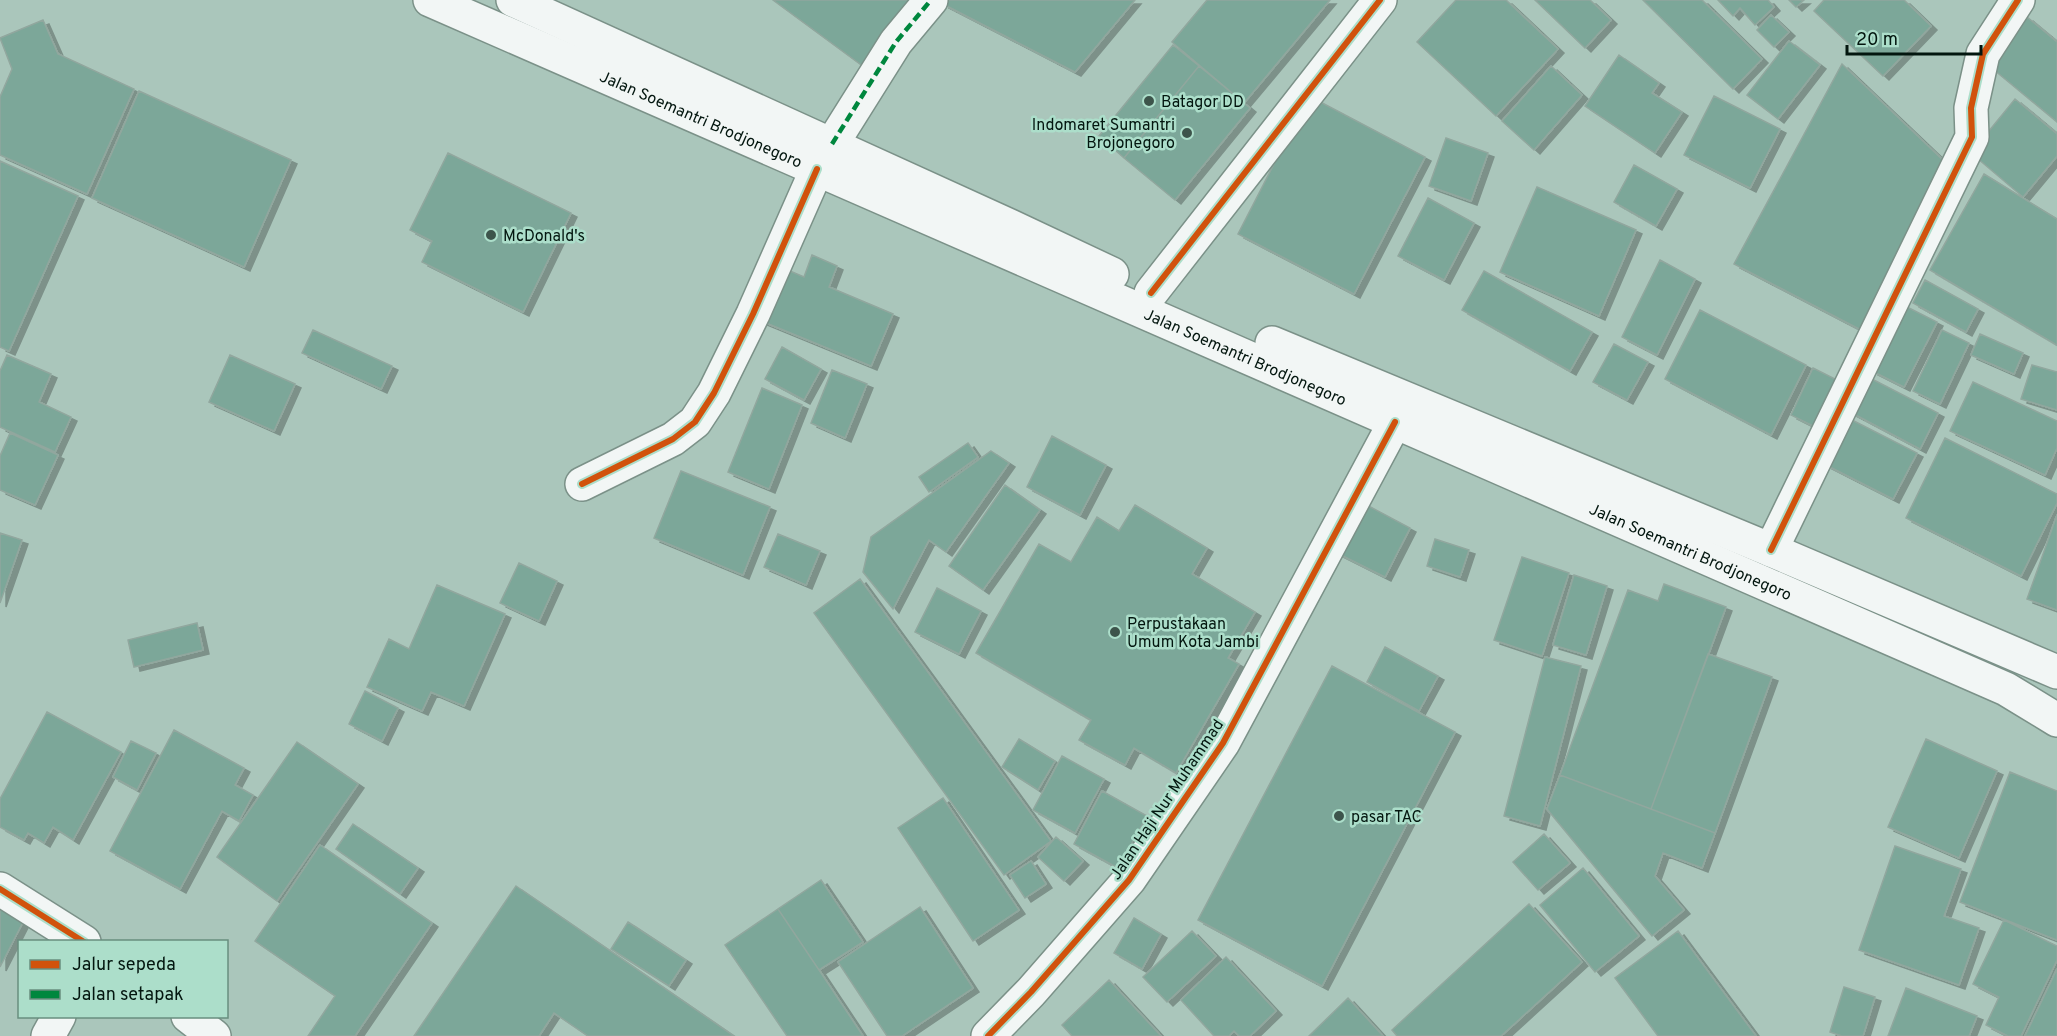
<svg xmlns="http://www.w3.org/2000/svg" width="2057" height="1036" font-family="Overpass,sans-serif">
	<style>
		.building { fill: #7ba799; stroke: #91a79e; stroke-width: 1.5; filter: url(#shadow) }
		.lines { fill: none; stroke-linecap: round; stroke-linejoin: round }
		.minor-casing { stroke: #7b9188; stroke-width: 36 }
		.major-casing { stroke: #7b9188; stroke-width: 36 }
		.minor { stroke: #f2f6f5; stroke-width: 33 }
		.major { stroke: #f2f6f5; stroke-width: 33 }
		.quiet { stroke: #00873e; stroke-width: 4.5; stroke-dasharray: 9 4.5; stroke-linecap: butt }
		.cycleway-casing { stroke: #acdeca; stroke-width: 10 }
		.cycleway { stroke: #d1520c; stroke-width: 6 }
		.poi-dot { fill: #3d544b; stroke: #acdeca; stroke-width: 2 }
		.labels { text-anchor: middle; stroke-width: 5; stroke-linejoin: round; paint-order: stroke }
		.poi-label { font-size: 16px; fill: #03160f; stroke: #acdeca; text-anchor: start }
		.street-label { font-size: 16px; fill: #03160f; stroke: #acdeca }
	</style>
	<defs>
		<filter id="shadow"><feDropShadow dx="6" dy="4" stdDeviation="0" flood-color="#0004"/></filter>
	</defs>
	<rect width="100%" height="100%" fill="#aac6bb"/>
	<!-- building -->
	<path class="building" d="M773 0H912L864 67Z
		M947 0H1135L1075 72 943 4Z
		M1207 0H1330L1244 103 1172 42Z
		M1456 0H1506L1558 49 1496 116 1417 42Z
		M1535 0H1590L1611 20 1585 48Z
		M1643 0H1702L1762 59 1733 89Z
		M1718 0H1768L1774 7 1755 25 1740 8 1733 16Z
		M1789 0H1804L1796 7Z
		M1824 0H1904L1931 26 1883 76 1814 11Z
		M1771 15 1789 32 1774 47 1757 30Z
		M2027 17 2057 42V122L1988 65Z
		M43 20 58 54 134 89 87 194 0 155V97L12 69 0 38Z
		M1789 41 1820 65 1778 119 1747 95Z
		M1173 45 1199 66 1124 158 1099 136Z
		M1619 55 1659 83 1652 93 1682 112 1655 153 1585 106Z
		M1842 64 1948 165 1863 331 1734 264Z
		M1199 66 1250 108 1175 200 1124 158Z
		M1551 66 1582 95 1534 150 1502 121Z
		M139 91 291 160 244 267 92 198Z
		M1309 96 1425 157 1354 294 1238 234Z
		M1714 96 1780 129 1750 188 1684 155Z
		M2015 99 2057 134V156L2023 197 1971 153Z
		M1446 138 1488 153 1471 201 1429 186Z
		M448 153 571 213 523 312 422 262 432 241 410 230Z
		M0 161 78 196 9 351 0 347Z
		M1634 165 1677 189 1656 226 1614 202Z
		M1984 174 2057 219V345L1930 270Z
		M1537 187 1636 230 1599 316 1500 272Z
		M1428 198 1474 223 1444 280 1398 256Z
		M812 255 837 266 829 287 893 314 871 366 754 318 776 265 804 277Z
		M1660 260 1695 279 1657 355 1622 337Z
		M1484 271 1592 332 1570 371 1462 310Z
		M1925 280 1978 309 1966 332 1913 303Z
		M1905 306 1937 322 1904 387 1872 371Z
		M1700 310 1806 365 1771 435 1665 379Z
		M313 330 392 366 381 389 302 353Z
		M1942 330 1969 343 1940 404 1913 391Z
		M1980 334 2023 353 2014 374 1971 355Z
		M1614 344 1648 362 1627 400 1593 382Z
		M782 347 821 369 804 400 765 379Z
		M7 355 51 374 39 402 71 417 55 452 0 427V371Z
		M230 355 295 384 274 431 209 402Z
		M2032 365 2057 372V410L2021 399Z
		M1813 368 1845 384 1823 431 1791 415Z
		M832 370 867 384 845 438 811 423Z
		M1868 377 1938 413 1920 449 1850 412Z
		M1973 382 2057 421V448L2045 475 1950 431Z
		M762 388 802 405 769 489 728 472Z
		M1850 419 1917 453 1893 499 1826 465Z
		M10 433 58 455 35 505 0 490V456Z
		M1052 436 1106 465 1080 515 1027 487Z
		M1945 438 2057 494V503L2021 576 1906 518Z
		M968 443 978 457 929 492 919 477Z
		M991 451 1009 463 946 552 929 540 893 609 863 572 871 537Z
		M681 471 770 507 743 575 654 538Z
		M1005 485 1040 510 983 590 949 566Z
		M1361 502 1410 528 1385 577 1335 552Z
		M1135 505 1207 548 1192 574 1255 612 1228 658 1239 664 1176 773 1134 748 1125 765 1079 740 1091 720 976 653 1039 544 1071 562 1097 517 1119 531Z
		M2057 515V610L2027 599Z
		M0 533 22 540 0 603Z
		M778 534 820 551 806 585 764 567Z
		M1435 539 1469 550 1460 577 1427 566Z
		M1522 557 1569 573 1542 656 1494 640Z
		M519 563 557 581 539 621 500 603Z
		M1574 575 1607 586 1586 655 1553 645Z
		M860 579 1051 841 1004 875 814 613Z
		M1664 584 1726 607 1651 809 1560 775 1628 590 1658 601Z
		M437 585 505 614 464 706 431 692 422 711 367 687 389 639 409 649Z
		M937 588 981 611 959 654 915 632Z
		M197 623 203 650 134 667 128 640Z
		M1385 647 1438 676 1419 711 1367 682Z
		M1708 654 1772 677 1715 833 1651 809Z
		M1545 657 1581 666 1540 826 1504 816Z
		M1332 666 1455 732 1322 986 1198 920Z
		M365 691 398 708 382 741 349 724Z
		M47 712 121 752 73 840 53 827 44 843 28 833 24 840 0 827V799Z
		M174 730 244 768 235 785 253 795 239 821 222 811 180 889 110 851Z
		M1019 739 1055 761 1038 790 1002 767Z
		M1926 739 1997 771 1959 858 1888 827Z
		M131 741 156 753 137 790 113 777Z
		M297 742 358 784 277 901 217 857Z
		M1062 756 1104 779 1075 833 1033 810Z
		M2010 772 2057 791V940L1960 902Z
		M1560 775 1715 833 1702 868 1663 853 1655 876 1684 910 1652 936 1547 809Z
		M1102 791 1147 816 1118 868 1074 844Z
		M943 798 1019 910 973 941 898 828Z
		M353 824 418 868 400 894 336 849Z
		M1544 834 1570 863 1538 890 1513 862Z
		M1056 837 1083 861 1064 881 1038 857Z
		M320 845 432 923 355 1036H308L335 996 255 941Z
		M1895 846 1961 869 1944 916 1979 928 1959 985 1859 950Z
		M1031 861 1046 884 1025 898 1010 875Z
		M1583 868 1639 936 1595 972 1540 905Z
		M821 880 863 942 819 970 778 909Z
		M516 886 734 1036H588L554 1013 539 1036H414Z
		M0 894 25 918 0 967Z
		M1529 904 1582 962 1501 1036H1397L1392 1030Z
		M920 907 973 988 902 1036H887L838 962Z
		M778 909 819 970 863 1036H787L725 945Z
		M1134 918 1161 934 1142 969 1114 953Z
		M2004 920 2057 946V960L2021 1036H2008L1986 1025 1999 997 1973 984Z
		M628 922 686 960 669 986 611 949Z
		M1192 931 1216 956 1167 1002 1143 977Z
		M1678 931 1756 1036H1658L1615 978Z
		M1226 957 1276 1011 1250 1036H1239L1234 1031 1229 1036H1214L1181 1000Z
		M2057 969V1036H2025Z
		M1109 980 1161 1036H1072L1062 1025Z
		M1844 987 1875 997 1863 1036H1842L1830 1032Z
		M1906 988 1977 1016 1969 1036H1888Z
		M1348 998 1383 1036H1309Z"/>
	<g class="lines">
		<!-- minor casing -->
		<g class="minor-casing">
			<path id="minor" d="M832 144 896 42 931 0
				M1151 293 1380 0
				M582 484 673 439 695 422 714 393 753 314 817 169
				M1771 550 1972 137 1971 108 1983 54 2018 0
				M0 889 84 942
				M188 1016 214 1036
				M48 1036 59 1016
				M988 1036 1031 992 1129 880 1223 743 1395 422"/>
		</g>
		<!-- major casing -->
		<g class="major-casing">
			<g id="major">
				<path id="s1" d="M430 0 2006 689 2057 720"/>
				<path d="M513 0 1010 226 1112 274"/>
				<path d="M1272 343 1771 550 2057 672"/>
			</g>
		</g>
		<!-- minor -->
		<use href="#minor" class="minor"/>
		<!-- major -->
		<use href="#major" class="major"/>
		<!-- quiet -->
		<path class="quiet" d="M832 144 896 42 931 0"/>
		<!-- cycleway casing -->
		<g class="cycleway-casing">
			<path id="cycleway" d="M1151 293 1380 0
				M582 484 673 439 695 422 714 393 753 314 817 169
				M1771 550 1972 137 1971 108 1983 54 2018 0
				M0 889 84 942
				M988 1036 1031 992 1129 880 1223 743 1395 422"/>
		</g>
		<!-- cycleway -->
		<use href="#cycleway" class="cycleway"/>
	</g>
	<!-- markers -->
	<g class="poi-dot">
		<circle cx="1149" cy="101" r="6"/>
		<circle cx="1187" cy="133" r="6"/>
		<circle cx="491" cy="235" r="6"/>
		<circle cx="1115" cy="632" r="6"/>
		<circle cx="1339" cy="816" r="6"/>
	</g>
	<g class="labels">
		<!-- poi labels -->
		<g class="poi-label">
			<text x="1161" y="107">Batagor DD</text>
			<text x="1175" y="130" text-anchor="end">Indomaret Sumantri<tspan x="1175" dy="18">Brojonegoro</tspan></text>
			<text x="503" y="241">McDonald's</text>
			<text x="1127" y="629">Perpustakaan<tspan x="1127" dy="18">Umum Kota Jambi</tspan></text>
			<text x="1351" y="822">pasar TAC</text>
		</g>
		<!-- street labels -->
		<g class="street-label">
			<text dy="6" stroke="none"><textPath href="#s1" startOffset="296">Jalan Soemantri Brodjonegoro</textPath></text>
			<text dy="6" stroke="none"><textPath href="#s1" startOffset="890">Jalan Soemantri Brodjonegoro</textPath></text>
			<text dy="6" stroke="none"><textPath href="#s1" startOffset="1376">Jalan Soemantri Brodjonegoro</textPath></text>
			<text transform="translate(1166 799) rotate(-56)" y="6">Jalan Haji Nur Muhammad</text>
		</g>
	</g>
	<!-- legend -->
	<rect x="18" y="940" width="210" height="78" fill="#acdeca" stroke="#688e7f" stroke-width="1.5"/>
	<rect x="30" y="960" width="30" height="9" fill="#d1520c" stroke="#688e7f" stroke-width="1.5"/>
	<text x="72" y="970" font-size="18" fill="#03160f">Jalur sepeda</text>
	<rect x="30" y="990" width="30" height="9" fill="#00873e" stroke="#688e7f" stroke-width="1.5"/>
	<text x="72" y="1000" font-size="18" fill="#03160f">Jalan setapak</text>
	<!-- scale -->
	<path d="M1847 45v9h134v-9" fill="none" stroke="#03160f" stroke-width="3"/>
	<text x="1856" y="45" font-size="18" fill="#03160f" stroke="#acdeca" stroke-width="4.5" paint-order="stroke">20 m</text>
</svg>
